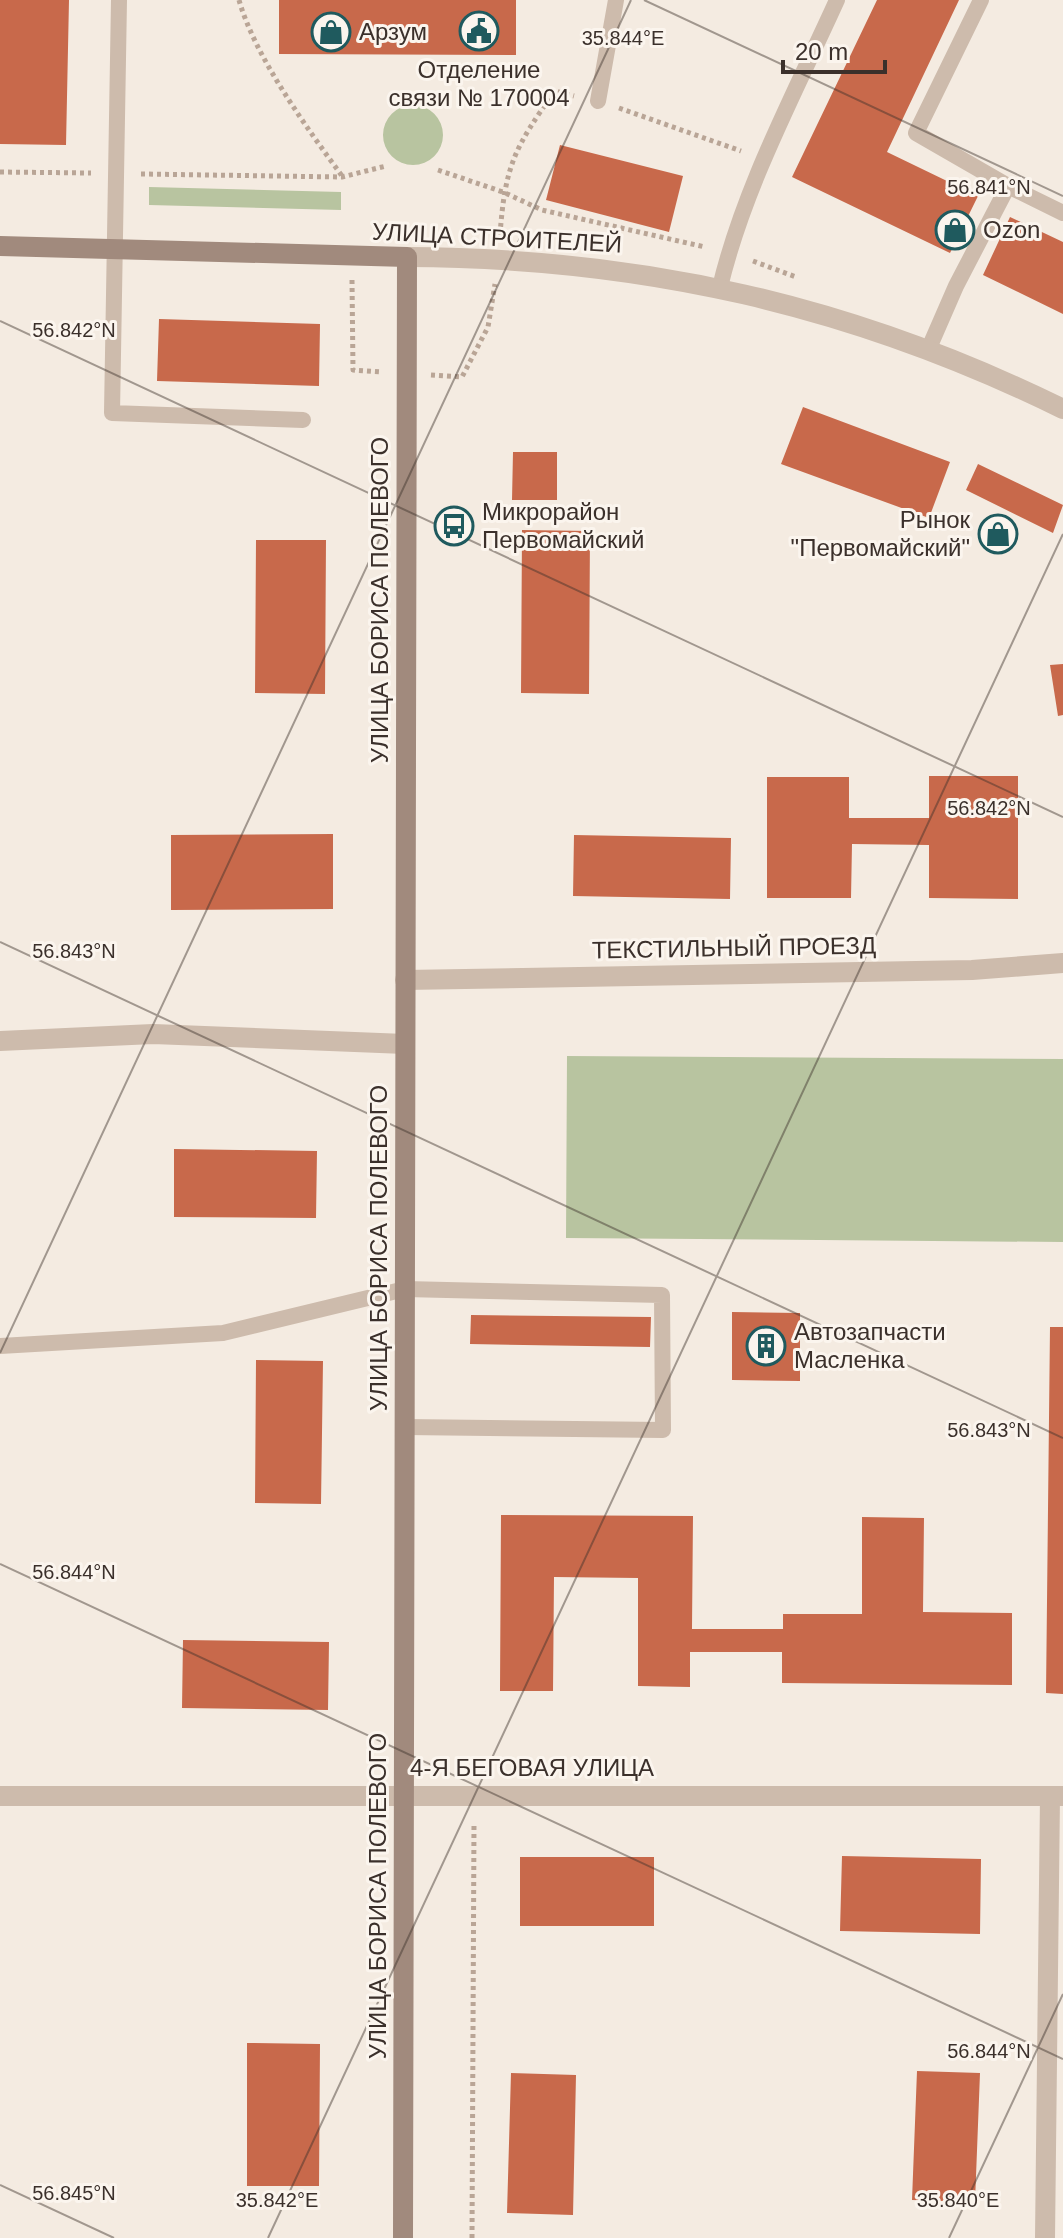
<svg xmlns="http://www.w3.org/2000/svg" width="1063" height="2238" font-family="Helvetica,sans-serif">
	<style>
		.green { fill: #b8c4a0 }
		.building { fill: #c8694b }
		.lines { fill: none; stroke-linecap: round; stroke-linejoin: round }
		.path { stroke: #b9a596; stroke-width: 5; stroke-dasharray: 4 4; stroke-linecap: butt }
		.lane { stroke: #cdbbac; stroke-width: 16 }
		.street { stroke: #cdbbac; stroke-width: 20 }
		.secondary { stroke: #a18a7d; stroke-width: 20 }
		.ticks { fill: none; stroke: #3b302b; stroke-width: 2; stroke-opacity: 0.45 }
		.labels { text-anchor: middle; stroke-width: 6; stroke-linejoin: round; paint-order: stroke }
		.poi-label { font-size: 24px; fill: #3b302b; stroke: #fbf5ee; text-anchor: start }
		.street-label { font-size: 24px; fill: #3b302b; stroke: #fbf5ee }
		.ticks-label { font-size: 20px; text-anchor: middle; fill: #3b302b; stroke: #fbf5ee; stroke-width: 6; stroke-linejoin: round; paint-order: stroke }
	</style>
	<rect width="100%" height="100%" fill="#f4ebe1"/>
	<!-- green -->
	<path class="green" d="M383 135a30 30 0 1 1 60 0a30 30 0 1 1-60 0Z
		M149 187 341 192V210L149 205Z
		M567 1056 1063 1059V1242L566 1238Z"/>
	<!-- building -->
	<path class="building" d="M0 0H69L66 145 0 144Z
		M279 0H516V55L279 54Z
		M877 0H959L887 152 978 196 950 253 792 177Z
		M560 145 683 176 669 232 546 200Z
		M1010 217 1063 242V314L983 275Z
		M159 319 320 324 319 386 157 381Z
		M803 407 950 462 929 518 781 464Z
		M513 452H557V500H512Z
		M978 464 1063 505 1053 533 966 490Z
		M522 530 590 531 589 694 521 693Z
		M256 540H326L325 694 255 693Z
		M1063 664V715L1058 716 1050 665Z
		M929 776H1018V899L929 898V845L852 844 851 898H767V777H849V818H929Z
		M333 834V909L171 910V835Z
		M574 835 731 838 730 899 573 896Z
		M174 1149 317 1151 316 1218 174 1217Z
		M732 1312 800 1313V1381L732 1380Z
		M471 1315 651 1317 650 1347 470 1344Z
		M1050 1327H1063V1694L1046 1693Z
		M256 1360 323 1361 321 1504 255 1503Z
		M501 1515 693 1516 692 1629H783V1614H862V1517L924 1518 923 1612 1012 1613V1685L782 1683V1652H690V1687L638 1686V1578L554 1577 553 1691H500Z
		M183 1640 329 1642 328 1710 182 1708Z
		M842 1856 981 1859 980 1934 840 1931Z
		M520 1857H654V1926H520Z
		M247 2043 320 2044 319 2186H247Z
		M917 2071 980 2073 975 2202 912 2200Z
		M511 2073 576 2075 573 2215 507 2213Z"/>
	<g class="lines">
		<!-- path -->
		<path class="path" d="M239 0C255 57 307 128 342 176
			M619 108 741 151
			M438 170 503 192 542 210 705 247
			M0 172 91 173
			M141 174 342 177 386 166
			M500 235C505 165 515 147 555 91L574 96
			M753 261 796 277
			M352 280 353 370 381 372
			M431 375 462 377 488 327 495 284
			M472 2238 474 1823"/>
		<!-- lane -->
		<path class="lane" d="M119 0 112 413 303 420
			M598 101 616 0
			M1008 186 1063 213
			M720 287C744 187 795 93 837 0
			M929 348 956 286 1008 186 916 133 981 0
			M0 1346 223 1333 405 1289 662 1295 663 1430 405 1427"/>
		<!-- street -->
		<path class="street" d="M407 257C642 258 852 305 1063 409
			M405 980 972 970 1063 963
			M0 1041 153 1034 405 1044
			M0 1796H1063
			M1045 2238 1050 1796"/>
		<!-- secondary -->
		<path class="secondary" d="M0 246 407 257 403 2238"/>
	</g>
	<!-- ticks -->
	<path class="ticks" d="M644 0 1063 196M0 321 1063 817M0 942 1063 1438M0 1353 631 0M0 1564 1063 2059M0 2185 114 2238M268 2238 1063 534M949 2238 1063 1994"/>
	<!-- icons -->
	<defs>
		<g id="civic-ring" transform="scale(2)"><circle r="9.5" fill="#fbf5ee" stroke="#1f5a5e" stroke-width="1.5"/><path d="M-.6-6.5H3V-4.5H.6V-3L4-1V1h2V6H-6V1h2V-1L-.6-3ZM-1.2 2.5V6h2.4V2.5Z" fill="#1f5a5e"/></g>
		<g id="shop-ring" transform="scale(2)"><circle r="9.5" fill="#fbf5ee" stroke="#1f5a5e" stroke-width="1.5"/><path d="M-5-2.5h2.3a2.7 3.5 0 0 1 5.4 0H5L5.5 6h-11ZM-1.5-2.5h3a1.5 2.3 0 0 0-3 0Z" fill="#1f5a5e"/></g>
		<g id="bus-ring" transform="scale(2)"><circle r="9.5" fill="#fbf5ee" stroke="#1f5a5e" stroke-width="1.5"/><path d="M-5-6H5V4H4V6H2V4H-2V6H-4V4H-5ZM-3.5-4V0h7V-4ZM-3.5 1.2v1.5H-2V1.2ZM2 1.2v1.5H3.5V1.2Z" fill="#1f5a5e"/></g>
		<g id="building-ring" transform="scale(2)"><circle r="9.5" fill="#fbf5ee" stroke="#1f5a5e" stroke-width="1.5"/><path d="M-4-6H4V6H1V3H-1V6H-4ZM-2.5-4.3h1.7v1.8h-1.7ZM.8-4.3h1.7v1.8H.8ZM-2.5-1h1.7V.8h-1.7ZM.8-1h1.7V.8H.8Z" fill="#1f5a5e"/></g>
	</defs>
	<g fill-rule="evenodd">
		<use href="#civic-ring" x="479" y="31"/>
		<use href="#shop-ring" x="331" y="32"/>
		<use href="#shop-ring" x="955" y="230"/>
		<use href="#bus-ring" x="454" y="526"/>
		<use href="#shop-ring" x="998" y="534"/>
		<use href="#building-ring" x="766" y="1346"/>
	</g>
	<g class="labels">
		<!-- poi labels -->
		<g class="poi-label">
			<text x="359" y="40">Арзум</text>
			<text x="479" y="78" text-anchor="middle">Отделение<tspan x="479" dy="28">связи № 170004</tspan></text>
			<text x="983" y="238">Ozon</text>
			<text x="482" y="520">Микрорайон<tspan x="482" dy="28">Первомайский</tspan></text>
			<text x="970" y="528" text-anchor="end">Рынок<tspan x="970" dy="28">"Первомайский"</tspan></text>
			<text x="794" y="1340">Автозапчасти<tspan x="794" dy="28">Масленка</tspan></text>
		</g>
		<!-- street labels -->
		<g class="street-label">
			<text transform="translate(497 238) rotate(3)" y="8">УЛИЦА СТРОИТЕЛЕЙ</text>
			<text transform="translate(380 600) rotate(-90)" y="8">УЛИЦА БОРИСА ПОЛЕВОГО</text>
			<text transform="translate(734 948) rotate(-1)" y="8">ТЕКСТИЛЬНЫЙ ПРОЕЗД</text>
			<text transform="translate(379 1248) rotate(-90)" y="8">УЛИЦА БОРИСА ПОЛЕВОГО</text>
			<text x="532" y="1776">4-Я БЕГОВАЯ УЛИЦА</text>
			<text transform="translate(378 1896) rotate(-90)" y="8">УЛИЦА БОРИСА ПОЛЕВОГО</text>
		</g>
	</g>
	<g class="ticks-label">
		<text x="623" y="45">35.844°E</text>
		<text x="989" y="194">56.841°N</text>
		<text x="74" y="337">56.842°N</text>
		<text x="989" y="815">56.842°N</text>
		<text x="74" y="958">56.843°N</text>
		<text x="989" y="1437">56.843°N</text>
		<text x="74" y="1579">56.844°N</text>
		<text x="989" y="2058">56.844°N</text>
		<text x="74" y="2200">56.845°N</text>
		<text x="277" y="2207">35.842°E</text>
		<text x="958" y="2207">35.840°E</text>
	</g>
	<!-- scale -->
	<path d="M783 60v12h102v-12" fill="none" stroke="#3b302b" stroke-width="4"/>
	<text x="795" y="60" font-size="24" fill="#3b302b" stroke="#fbf5ee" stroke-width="6" paint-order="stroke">20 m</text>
</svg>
